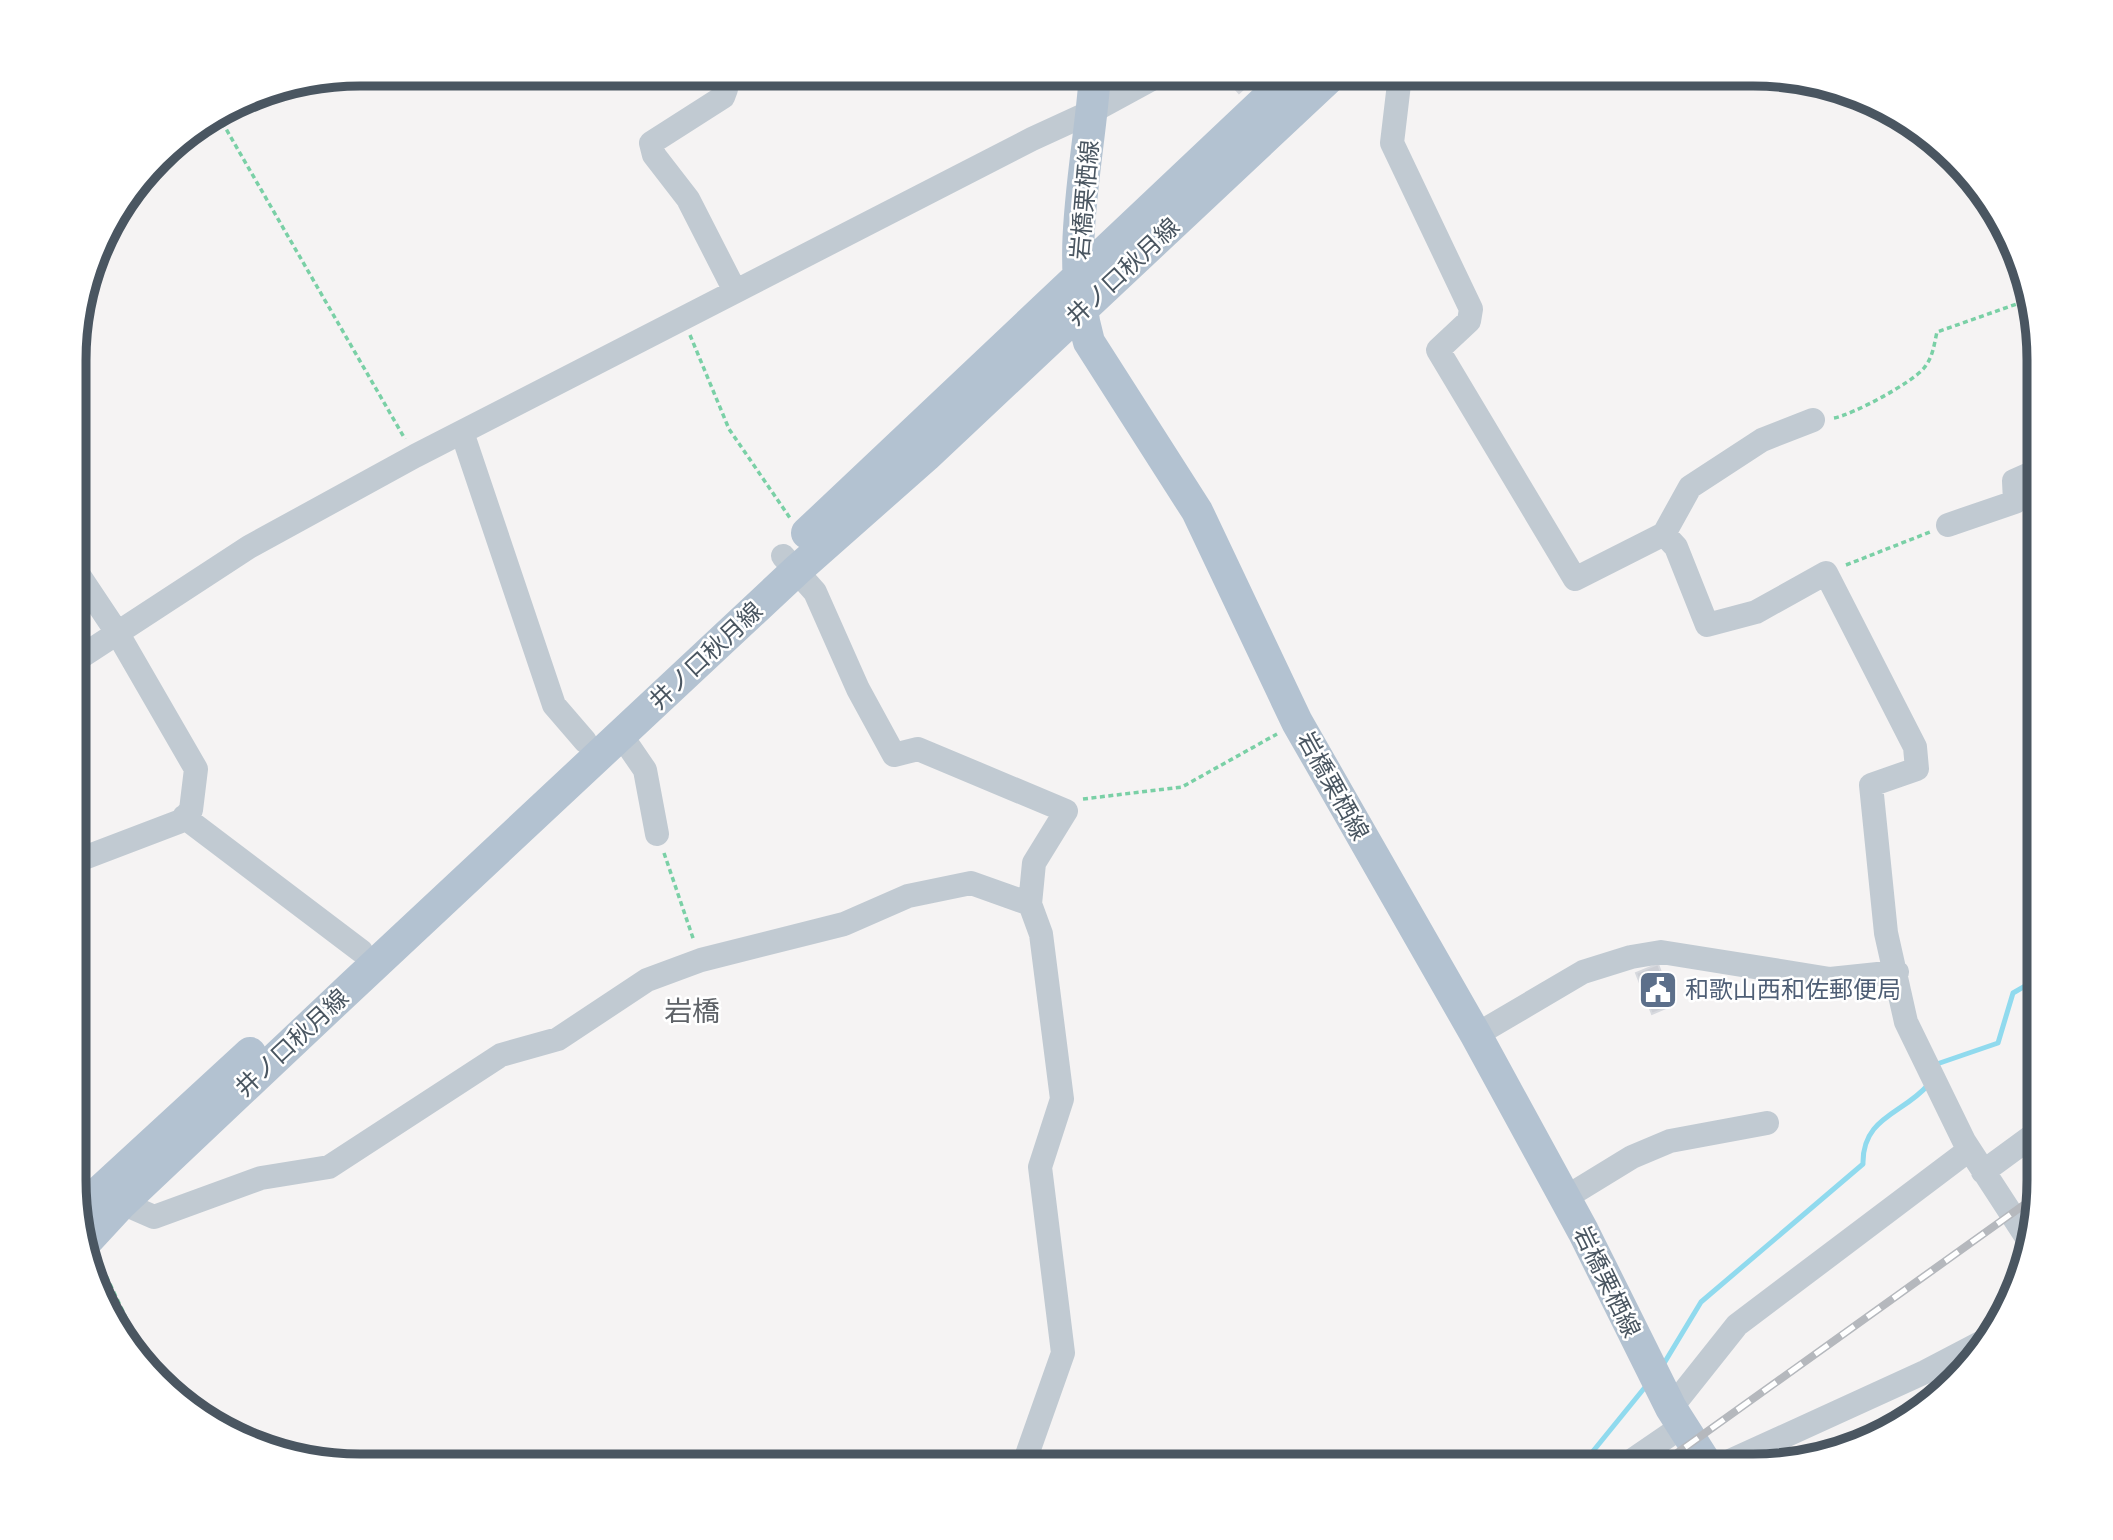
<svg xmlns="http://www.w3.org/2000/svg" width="2113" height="1540" font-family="'Space Grotesk','Noto Sans JP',sans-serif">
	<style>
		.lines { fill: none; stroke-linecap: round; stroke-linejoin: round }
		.stream { stroke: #90daee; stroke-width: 5 }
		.building { fill: #cdcfd5; stroke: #d7d9de; stroke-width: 2 }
		.path { stroke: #7ad0a6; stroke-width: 3.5; stroke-dasharray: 5 3.5; stroke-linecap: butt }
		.minor { stroke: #c1cad2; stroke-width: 24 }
		.major { stroke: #b3c2d1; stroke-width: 32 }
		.rail-casing { stroke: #b5b8bd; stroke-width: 8 }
		.rail { stroke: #fff; stroke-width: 5; stroke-dasharray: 16; stroke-linecap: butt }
		.labels { text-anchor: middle; stroke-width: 5; stroke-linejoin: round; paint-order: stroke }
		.street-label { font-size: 24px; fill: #4a5661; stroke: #fff }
		.service-label { font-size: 24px; fill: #4e5e75; stroke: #fff; text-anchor: start }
		.quarter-label { font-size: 28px; fill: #5f6368; stroke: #fff }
		.rim { fill: none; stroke: #4a5661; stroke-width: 9 }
	</style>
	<rect width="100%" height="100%" fill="#f5f3f3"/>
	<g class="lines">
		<!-- stream -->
		<path class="stream" d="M1934 1065 1998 1043 2013 993 2039 978
			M1663 1365 1701 1302 1863 1164C1862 1117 1903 1114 1928 1085
			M1581 1466 1646 1386"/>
	</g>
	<!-- building -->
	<path class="building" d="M1222 74H1260L1239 93Z
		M1658 964 1673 1005 1652 1014 1636 973Z"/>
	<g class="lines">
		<!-- path -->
		<path class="path" d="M218 115 405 439
			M690 335 729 429 790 518
			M1834 418C1852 415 1912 383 1924 368 1933 357 1934 345 1937 332L2028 300
			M1846 565 1930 532
			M1083 799 1182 787 1277 734
			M664 853 694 941
			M99 1261 149 1366"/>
		<!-- minor -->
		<path class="minor" d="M725 74 726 89 723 97 651 143 654 155 688 199 735 291
			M1395 74 1399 84 1392 143 1471 309 1469 321 1438 350 1575 579 1664 534 1676 547 1707 625 1756 612 1826 573 1915 747 1917 769 1871 785 1886 933 1906 1022 1964 1141 2029 1241
			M462 432 554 705 585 741
			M1948 525 2015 502 2014 481 2039 470
			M1664 534 1690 487 1762 440 1813 420
			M783 556 815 592 858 689 894 755 918 749 1066 811 1034 863 1030 904 1041 934 1062 1099 1040 1167 1063 1353 1023 1466
			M76 571 118 634 196 769 191 810 181 821 76 861
			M76 660 249 547 415 456 1032 139 1093 111 1161 74
			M621 735 645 770 657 834
			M184 817 361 951
			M1476 1035 1583 972 1631 957 1661 952 1830 979 1897 972
			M76 1134 77 1189 89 1221
			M1983 1172 2039 1131
			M1565 1198 1632 1157 1670 1141 1767 1123
			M122 1203 154 1217 261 1178 329 1167 501 1055 558 1039 647 980 701 960 844 924 908 896 971 883 1030 904
			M1671 1408 1737 1325 1969 1150
			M1624 1466 1681 1427
			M1719 1466 1925 1372 1990 1338"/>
		<!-- major -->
		<path class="major" d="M1095 74C1089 162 1064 255 1089 342L1197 511 1297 722 1476 1035 1583 1231 1671 1408 1708 1466
			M807 533 1293 74
			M76 1213 250 1053
			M85 1243 122 1203 351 987 797 570 926 456 1333 74"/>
		<!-- rail casing -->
		<g class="rail-casing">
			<path id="rail" d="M1659 1466 2039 1194"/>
		</g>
		<!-- rail -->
		<use href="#rail" class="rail"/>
	</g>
	<!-- icons -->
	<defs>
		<g id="civic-square" transform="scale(2.0125)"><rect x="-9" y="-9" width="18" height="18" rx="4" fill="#5c6f8a" stroke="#fff"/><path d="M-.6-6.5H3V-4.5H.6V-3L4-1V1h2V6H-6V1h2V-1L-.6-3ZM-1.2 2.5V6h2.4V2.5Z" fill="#fff"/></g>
	</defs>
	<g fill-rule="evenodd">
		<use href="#civic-square" x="1658" y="990"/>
	</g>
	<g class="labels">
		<!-- street labels -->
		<g class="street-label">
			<text transform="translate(1085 200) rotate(-85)" y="8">岩橋栗栖線</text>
			<text transform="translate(1123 272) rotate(-43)" y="8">井ノ口秋月線</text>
			<text transform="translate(706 656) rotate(-43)" y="8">井ノ口秋月線</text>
			<text transform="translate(1333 786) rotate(61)" y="8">岩橋栗栖線</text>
			<text transform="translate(292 1043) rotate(-43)" y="8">井ノ口秋月線</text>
			<text transform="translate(1607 1282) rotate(64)" y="8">岩橋栗栖線</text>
		</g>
		<!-- service labels -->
		<g class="service-label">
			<text x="1685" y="998">和歌山西和佐郵便局</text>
		</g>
		<!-- quarter labels -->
		<g class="quarter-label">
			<text x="692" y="1021">岩橋</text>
		</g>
	</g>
	<!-- crop -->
	<path d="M0 0H2113V1540H0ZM360 86H1753A274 274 0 0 1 2027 360V1180A274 274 0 0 1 1753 1454H360A274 274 0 0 1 86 1180V360A274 274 0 0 1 360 86Z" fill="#fff" fill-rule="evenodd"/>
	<path class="rim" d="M360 86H1753A274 274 0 0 1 2027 360V1180A274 274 0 0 1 1753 1454H360A274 274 0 0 1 86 1180V360A274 274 0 0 1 360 86Z"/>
</svg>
